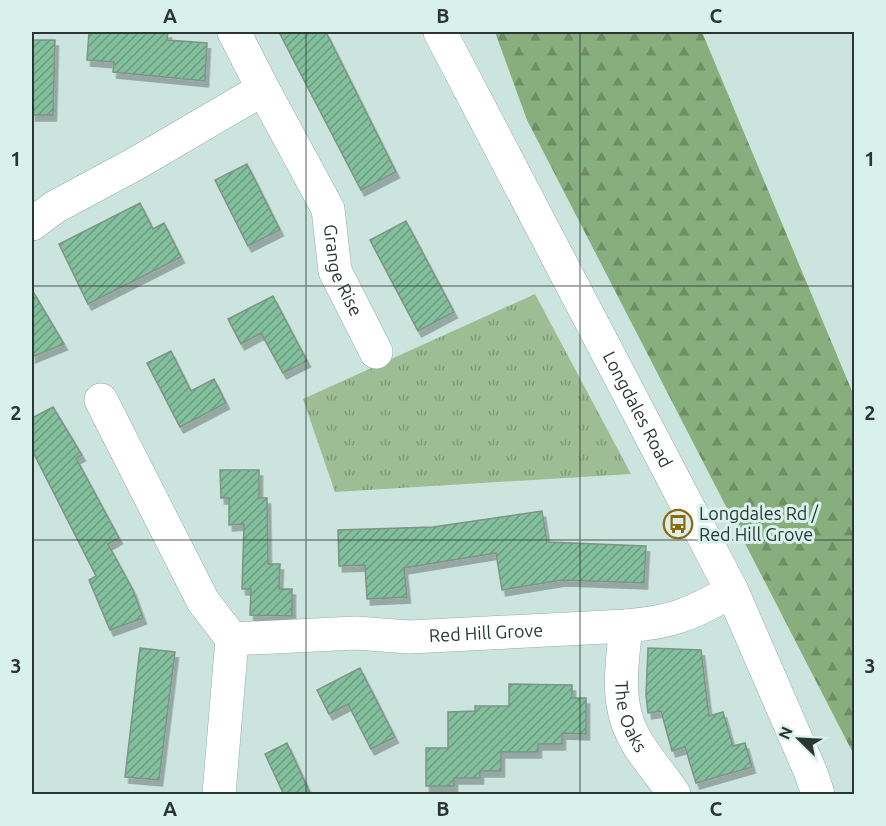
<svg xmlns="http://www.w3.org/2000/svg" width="886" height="826" font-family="Ubuntu,sans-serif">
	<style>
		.forest { fill: url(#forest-firs) }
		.park { fill: url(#park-tufts) }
		.building { fill: url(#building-hatch); stroke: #7f9386; stroke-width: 1.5; filter: url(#shadow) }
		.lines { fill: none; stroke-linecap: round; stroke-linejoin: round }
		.minor-casing { stroke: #94ada6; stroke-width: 34 }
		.tertiary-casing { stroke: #94ada6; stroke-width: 34 }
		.minor { stroke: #fff; stroke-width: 33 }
		.tertiary { stroke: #fff; stroke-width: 33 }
		.grid { fill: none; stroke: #2b3633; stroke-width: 1.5; stroke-opacity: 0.55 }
		.labels { text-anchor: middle; stroke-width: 6; stroke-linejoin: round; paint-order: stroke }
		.street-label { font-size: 18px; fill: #2b3633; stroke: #d8f2eb }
		.poi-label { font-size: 18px; fill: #2b3633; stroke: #d8f2eb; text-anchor: start }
		.neatline { fill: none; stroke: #2b3633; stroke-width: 2 }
		.grid-label { font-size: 20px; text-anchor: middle; font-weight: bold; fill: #2b3633 }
	</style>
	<defs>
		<pattern id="forest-firs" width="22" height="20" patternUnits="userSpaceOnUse" patternTransform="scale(1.5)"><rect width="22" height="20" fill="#87ae7c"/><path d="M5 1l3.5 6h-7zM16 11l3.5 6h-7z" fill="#6f8e66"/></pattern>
		<pattern id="park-tufts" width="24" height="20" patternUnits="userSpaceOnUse" patternTransform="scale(1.5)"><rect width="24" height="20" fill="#9dbd94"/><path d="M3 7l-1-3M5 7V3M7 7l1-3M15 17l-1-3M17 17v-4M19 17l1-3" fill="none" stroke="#809a79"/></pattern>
		<pattern id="building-hatch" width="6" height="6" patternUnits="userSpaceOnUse" patternTransform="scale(1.5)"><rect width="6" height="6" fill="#82bf9c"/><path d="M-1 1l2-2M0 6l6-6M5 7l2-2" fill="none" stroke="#6b9c80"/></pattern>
		<filter id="shadow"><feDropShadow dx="3.5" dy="6" stdDeviation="0" flood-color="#0004"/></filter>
	</defs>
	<rect width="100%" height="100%" fill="#cbe5de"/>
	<!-- forest -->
	<path class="forest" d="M495 32H702L854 396V755L527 120Z"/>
	<!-- park -->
	<path class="park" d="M535 294 631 474 335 492 303 399Z"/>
	<!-- building -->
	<path class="building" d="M89 32H168L167 40 207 43 205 81 113 72 114 62 87 60Z
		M279 32H326L396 172 361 190Z
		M32 40H55L53 115H32Z
		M247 164 280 230 248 246 215 180Z
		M140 203 153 229 164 223 181 257 88 304 59 244Z
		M406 221 454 312 418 331 370 240Z
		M32 290 64 344 32 357Z
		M273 296 307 361 283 373 261 333 241 344 228 319Z
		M171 351 191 391 214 379 226 403 180 427 147 363Z
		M53 407 82 455 76 458 119 538 108 544 133 590 143 618 110 630 89 580 96 576 32 450V418Z
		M220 470H259V498H267L268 564H280L279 589H292V616L250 615 251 589H242L244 524 229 525V498H221Z
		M542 511 547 542 646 546 644 583 562 580 502 590 496 553 404 568 407 597 367 599 365 565 339 566 338 530 433 527Z
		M140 648 175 652 159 780 125 777Z
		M648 648 701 650 709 716 723 712 733 746 745 743 752 767 696 783 685 747 672 751 661 711 648 713 646 695Z
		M360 668 395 737 371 749 348 704 329 714 317 690Z
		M509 684 572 685V698H586V734L562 733V744H538V752H501V771H480V778H454V786H426V748H448V712L475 711V706H509Z
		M287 743 311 795H284L265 754Z"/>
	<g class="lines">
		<!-- minor casing -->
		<g class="minor-casing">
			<g id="minor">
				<path id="s1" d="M263 89 328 209 335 271 376 352"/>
				<path d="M32 224 55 207 135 164 263 89 234 32"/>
				<path d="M101 400 203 601 232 639"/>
				<path id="s2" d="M626 626C622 663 615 703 634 737 644 757 662 775 674 794"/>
				<path id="s3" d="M219 794 232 639 356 633 409 637 626 626C674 622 691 614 732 591"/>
			</g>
		</g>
		<!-- tertiary casing -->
		<g class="tertiary-casing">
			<g id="tertiary">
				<path id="s4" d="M440 32 732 591 811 773 818 794"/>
			</g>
		</g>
		<!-- minor -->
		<use href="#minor" class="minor"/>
		<!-- tertiary -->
		<use href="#tertiary" class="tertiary"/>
	</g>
	<!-- grid -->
	<path class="grid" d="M306 32V794M580 32V794M32 286H854M32 540H854"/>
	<!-- icons -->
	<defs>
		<g id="bus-ring" transform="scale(1.5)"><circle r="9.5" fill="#d8f2eb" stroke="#8f680d" stroke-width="1.5"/><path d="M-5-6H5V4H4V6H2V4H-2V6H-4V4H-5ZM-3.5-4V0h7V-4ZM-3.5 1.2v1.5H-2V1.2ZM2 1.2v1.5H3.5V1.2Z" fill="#8f680d"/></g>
	</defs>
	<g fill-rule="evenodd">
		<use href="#bus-ring" x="678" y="524"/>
	</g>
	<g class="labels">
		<!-- street labels -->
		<g class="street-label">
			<text dy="6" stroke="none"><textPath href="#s1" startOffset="200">Grange Rise</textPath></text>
			<text dy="6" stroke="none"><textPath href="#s4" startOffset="426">Longdales Road</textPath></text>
			<text dy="6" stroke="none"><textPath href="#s3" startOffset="410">Red Hill Grove</textPath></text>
			<text dy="6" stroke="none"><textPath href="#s2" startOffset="92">The Oaks</textPath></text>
		</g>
		<!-- poi labels -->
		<g class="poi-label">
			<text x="699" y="520">Longdales Rd /<tspan x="699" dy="21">Red Hill Grove</tspan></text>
		</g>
	</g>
	<!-- border -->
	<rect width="886" height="826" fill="none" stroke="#d8f2eb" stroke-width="66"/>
	<!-- north arrow -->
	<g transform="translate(799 739) rotate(294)" stroke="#d8f2eb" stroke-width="4.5" paint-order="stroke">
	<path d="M0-4.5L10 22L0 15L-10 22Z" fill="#2b3633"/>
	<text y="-9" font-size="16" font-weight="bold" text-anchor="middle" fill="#2b3633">N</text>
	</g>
	<rect x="33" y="33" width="820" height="760" class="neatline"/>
	<g class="grid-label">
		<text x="170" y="23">A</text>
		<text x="443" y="23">B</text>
		<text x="716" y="23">C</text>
		<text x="16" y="166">1</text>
		<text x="870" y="166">1</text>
		<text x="16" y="420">2</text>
		<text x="870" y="420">2</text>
		<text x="16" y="673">3</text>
		<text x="870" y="673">3</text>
		<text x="170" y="816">A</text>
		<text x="443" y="816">B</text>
		<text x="716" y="816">C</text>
	</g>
</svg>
